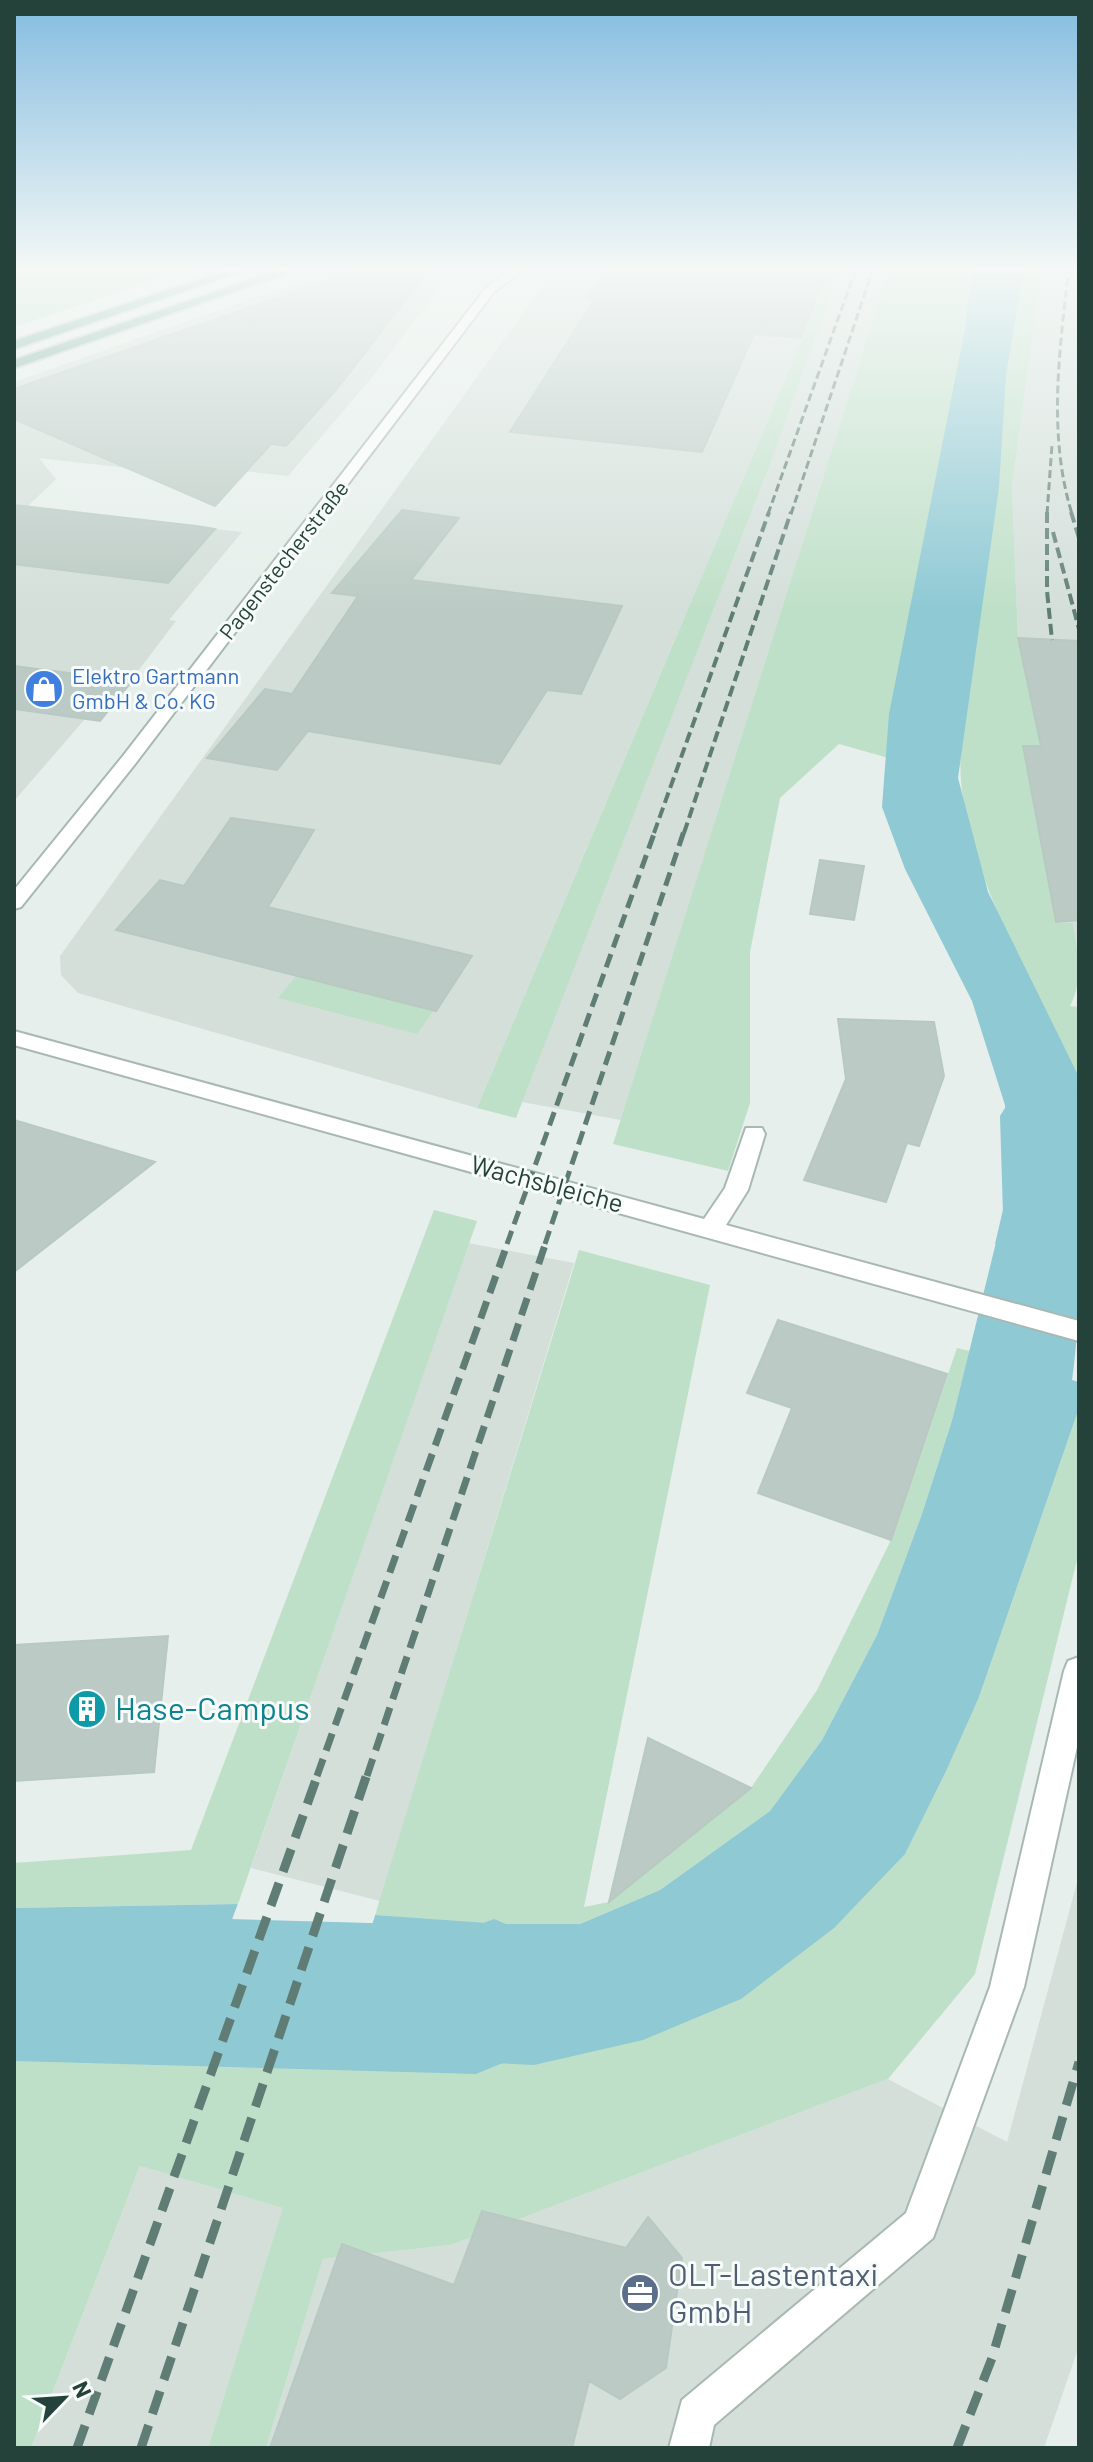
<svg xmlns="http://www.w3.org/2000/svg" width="1093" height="2462" font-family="Barlow,sans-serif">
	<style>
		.built { fill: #d4dfda }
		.green { fill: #bfe0c8 }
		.water { fill: #8ec9d4 }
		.pier { fill: #e6efeb }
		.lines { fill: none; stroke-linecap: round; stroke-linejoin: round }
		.river { fill: #8ec9d4; fill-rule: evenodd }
		.building { fill: #bbcac4; stroke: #b8c9c2; stroke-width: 2 }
		.minor-casing { stroke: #a8b8b2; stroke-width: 4 }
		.major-casing { stroke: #c2cac8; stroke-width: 4 }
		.minor { fill: #fff; fill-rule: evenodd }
		.major { fill: #6aa596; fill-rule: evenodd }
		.rail-far4 { stroke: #5f7d75; stroke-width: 3; stroke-dasharray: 8 4; stroke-linecap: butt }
		.rail-far3 { stroke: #5f7d75; stroke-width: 4; stroke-dasharray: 11 5; stroke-linecap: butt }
		.rail-far2 { stroke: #5f7d75; stroke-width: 5; stroke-dasharray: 14 7; stroke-linecap: butt }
		.rail-far1 { stroke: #5f7d75; stroke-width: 7; stroke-dasharray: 18 9; stroke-linecap: butt }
		.rail { stroke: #5f7d75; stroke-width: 9; stroke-dasharray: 24 12; stroke-linecap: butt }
		.labels { text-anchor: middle; stroke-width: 6; stroke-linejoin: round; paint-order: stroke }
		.far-street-label { font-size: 22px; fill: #24423a; stroke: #f7fbf9 }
		.far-shop-label { font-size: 22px; fill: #366cbe; stroke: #f7fbf9; text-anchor: start }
		.street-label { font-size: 26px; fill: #24423a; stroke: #f7fbf9 }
		.near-culture-label { font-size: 32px; fill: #0d838f; stroke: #f7fbf9; text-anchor: start }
		.near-service-label { font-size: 32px; fill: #4e5e75; stroke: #f7fbf9; text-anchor: start }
	</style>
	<rect width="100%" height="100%" fill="#e6efeb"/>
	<!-- built -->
	<path class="built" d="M344 266H456L373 376 288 476 215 468 205 477 39 458 56 479 27 507 242 532 169 620 176 621 100 721 85 719 14 801V382Z
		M557 266H833L477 1108 78 993 61 975 60 956Z
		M841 266H890L621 1120 522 1102Z
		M1042 266H1079V956L1073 923 1056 922 1023 746H1040L1018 638 1012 487Z
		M468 1243 574 1263 380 1901 251 1868Z
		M1079 1875V2346L1044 2448H266L323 2259 451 2245 888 2079 1007 2142Z
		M140 2166 284 2208 208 2448H31Z"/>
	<!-- green -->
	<path class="green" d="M14 266H197L14 327Z
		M833 266H841L774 453 516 1118 477 1108Z
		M890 266H1042L1012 487 1018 638 1041 746H1023L1056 922 1073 923C1078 952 1084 979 1070 1006L1079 1007V1077C1034 987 952 850 961 748L885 757 839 744 780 798 750 952V1103L728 1171 613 1144Z
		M296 976 434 1010 417 1034 278 998Z
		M434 1210 477 1221 238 1904 14 1908V1863L191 1850Z
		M579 1250 710 1285 584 1907 609 1902 751 1788 817 1690 891 1540 957 1348 974 1352 922 1514 877 1635 822 1740 770 1811 660 1890 580 1924 534 2064 979 1697 1079 1408V1552L975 1974 888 2079 451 2245 323 2259 266 2448H208L283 2208 140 2166 31 2448H14V2046L187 2041 387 2058 500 1925 375 1915Z"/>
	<!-- water -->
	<path class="water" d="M972 266H1025L1006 374 999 487 958 778 988 892 1079 1077V1266L995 1244 1009 1184 1005 1105 972 1001 905 869 882 807 889 714 965 329Z
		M974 1352 1079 1382V1408L979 1697 946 1771 905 1854 834 1928 741 1999 643 2040 534 2065 332 2055 375 1915 501 1924H580L660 1890 770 1811 822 1740 877 1635 922 1514Z
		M238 1904 187 2041 14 2046V1908Z"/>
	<!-- pier -->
	<path class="pier" d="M239 1901 241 1906 191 2042 186 2045Z
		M377 1911 375 1915 331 2058 328 2053 372 1914Z"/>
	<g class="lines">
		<!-- river -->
		<path class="river" d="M1049 1083 1079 1091C1079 1241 1093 1400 1028 1539L986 1553 944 1539 926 1503 943 1458 1003 1214 1000 1116 1015 1092Z
			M14 1913 476 1926 494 1919 546 1941 568 1993 546 2045 476 2074 14 2061Z"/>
	</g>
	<!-- building -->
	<path class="building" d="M369 266H432L336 390 286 446 271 444 215 506 14 419V389Z
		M610 266H830L801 338 754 334 702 452 510 432 594 300 587 297Z
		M14 505 196 526 215 529 168 583 14 564Z
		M402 510 459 518 411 580 622 606 581 694 547 690 500 764 308 731 277 770 207 758 265 689 292 694 358 596 332 593Z
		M1018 638 1079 641V920L1056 922 1023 746H1041Z
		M14 666 132 681 100 721 14 709Z
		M231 818 314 830 268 907 472 956 436 1011 116 930 160 880 184 886Z
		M820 860 864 866 854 920 810 914Z
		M838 1019 934 1022 944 1076 919 1146 907 1143 886 1202 804 1180 846 1079Z
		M14 1120 155 1162 14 1272Z
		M778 1320 947 1374 891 1540 758 1493 792 1408 747 1393Z
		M168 1636 154 1772 14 1781V1645Z
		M648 1738 751 1788 609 1902Z
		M482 2211 626 2248 648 2217 682 2258 666 2368 620 2399 589 2381 572 2448H270L342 2244 454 2285Z"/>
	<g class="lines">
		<!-- minor casing -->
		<g class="minor-casing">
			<path id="minor" d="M495 266 489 270 483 267V266Z
				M515 266H528L494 292 135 764 21 907 14 909V890L123 756 486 288Z
				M14 1031 704 1219 725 1188 746 1128H762L765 1134 748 1190 726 1225 1079 1321V1341L14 1045Z
				M1079 1657V1738L1024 1987 933 2238 714 2425 709 2448H669L682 2400 906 2213 990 1987 1064 1671 1068 1661Z"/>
		</g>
		<!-- major casing -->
		<g class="major-casing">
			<path id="major" d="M241 266H258L14 349V341Z
				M291 266H308L14 368V360Z"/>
		</g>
		<!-- minor -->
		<use href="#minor" class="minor"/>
		<!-- major -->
		<use href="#major" class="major"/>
		<!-- rail-far4 -->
		<path class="rail-far4" d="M1069 266C1060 348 1047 433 1072 514
			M768 514 857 266
			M791 514 874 266
			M1047 514 1052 445"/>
		<!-- rail-far3 -->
		<path class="rail-far3" d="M1047 512V591L1052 640
			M1071 512 1079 538
			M1053 532 1079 629
			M654 833 769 512
			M684 833 791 512"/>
		<!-- rail-far2 -->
		<path class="rail-far2" d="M507 1244 655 831
			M545 1244 684 831"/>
		<!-- rail-far1 -->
		<path class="rail-far1" d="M317 1776 508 1242
			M367 1776 546 1242"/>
		<!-- rail -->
		<path class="rail" d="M77 2448 318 1774
			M141 2448 367 1774
			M957 2448 992 2358 1079 2062"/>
	</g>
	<!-- sky -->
	<linearGradient id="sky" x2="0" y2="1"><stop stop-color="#84bce0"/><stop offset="0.44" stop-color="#f4f8f6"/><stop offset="1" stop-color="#f4f8f6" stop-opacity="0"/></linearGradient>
	<rect width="1093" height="611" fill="url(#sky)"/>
	<!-- icons -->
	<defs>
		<g id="shop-disc" transform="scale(2)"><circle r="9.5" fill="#3f7fe0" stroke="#f7fbf9"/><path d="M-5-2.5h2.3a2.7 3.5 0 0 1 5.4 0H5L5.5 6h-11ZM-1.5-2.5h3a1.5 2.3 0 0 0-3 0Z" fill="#fff"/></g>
		<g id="building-disc" transform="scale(2)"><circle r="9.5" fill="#0f9aa8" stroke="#f7fbf9"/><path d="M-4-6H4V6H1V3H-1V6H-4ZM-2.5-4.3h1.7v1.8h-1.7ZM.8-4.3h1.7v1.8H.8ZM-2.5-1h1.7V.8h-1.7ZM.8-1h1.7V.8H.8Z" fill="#fff"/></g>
		<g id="office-disc" transform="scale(2)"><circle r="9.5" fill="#5c6f8a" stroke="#f7fbf9"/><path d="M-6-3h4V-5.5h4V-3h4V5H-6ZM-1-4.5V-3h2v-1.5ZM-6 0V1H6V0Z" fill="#fff"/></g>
	</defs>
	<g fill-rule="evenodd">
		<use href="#shop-disc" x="44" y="689"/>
		<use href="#building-disc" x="87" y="1709"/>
		<use href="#office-disc" x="640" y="2293"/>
	</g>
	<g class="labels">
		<!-- far-street labels -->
		<g class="far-street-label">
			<text transform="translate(284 560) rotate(-52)" y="8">Pagenstecherstraße</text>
		</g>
		<!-- far-shop labels -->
		<g class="far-shop-label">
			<text x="72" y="684">Elektro Gartmann<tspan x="72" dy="25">GmbH &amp; Co. KG</tspan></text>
		</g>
		<!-- street labels -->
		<g class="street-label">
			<text transform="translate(547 1184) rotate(15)" y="9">Wachsbleiche</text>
		</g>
		<!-- near-culture labels -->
		<g class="near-culture-label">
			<text x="115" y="1720">Hase-Campus</text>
		</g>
		<!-- near-service labels -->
		<g class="near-service-label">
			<text x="668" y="2286">OLT-Lastentaxi<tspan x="668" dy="37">GmbH</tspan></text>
		</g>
	</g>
	<!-- border -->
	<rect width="1093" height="2462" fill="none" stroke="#24423a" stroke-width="32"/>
	<!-- north arrow -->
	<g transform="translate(64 2398) rotate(65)" stroke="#f7fbf9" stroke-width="6" paint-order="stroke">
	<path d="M0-6L14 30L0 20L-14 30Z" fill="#24423a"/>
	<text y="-12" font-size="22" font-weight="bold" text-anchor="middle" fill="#24423a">N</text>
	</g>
</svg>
